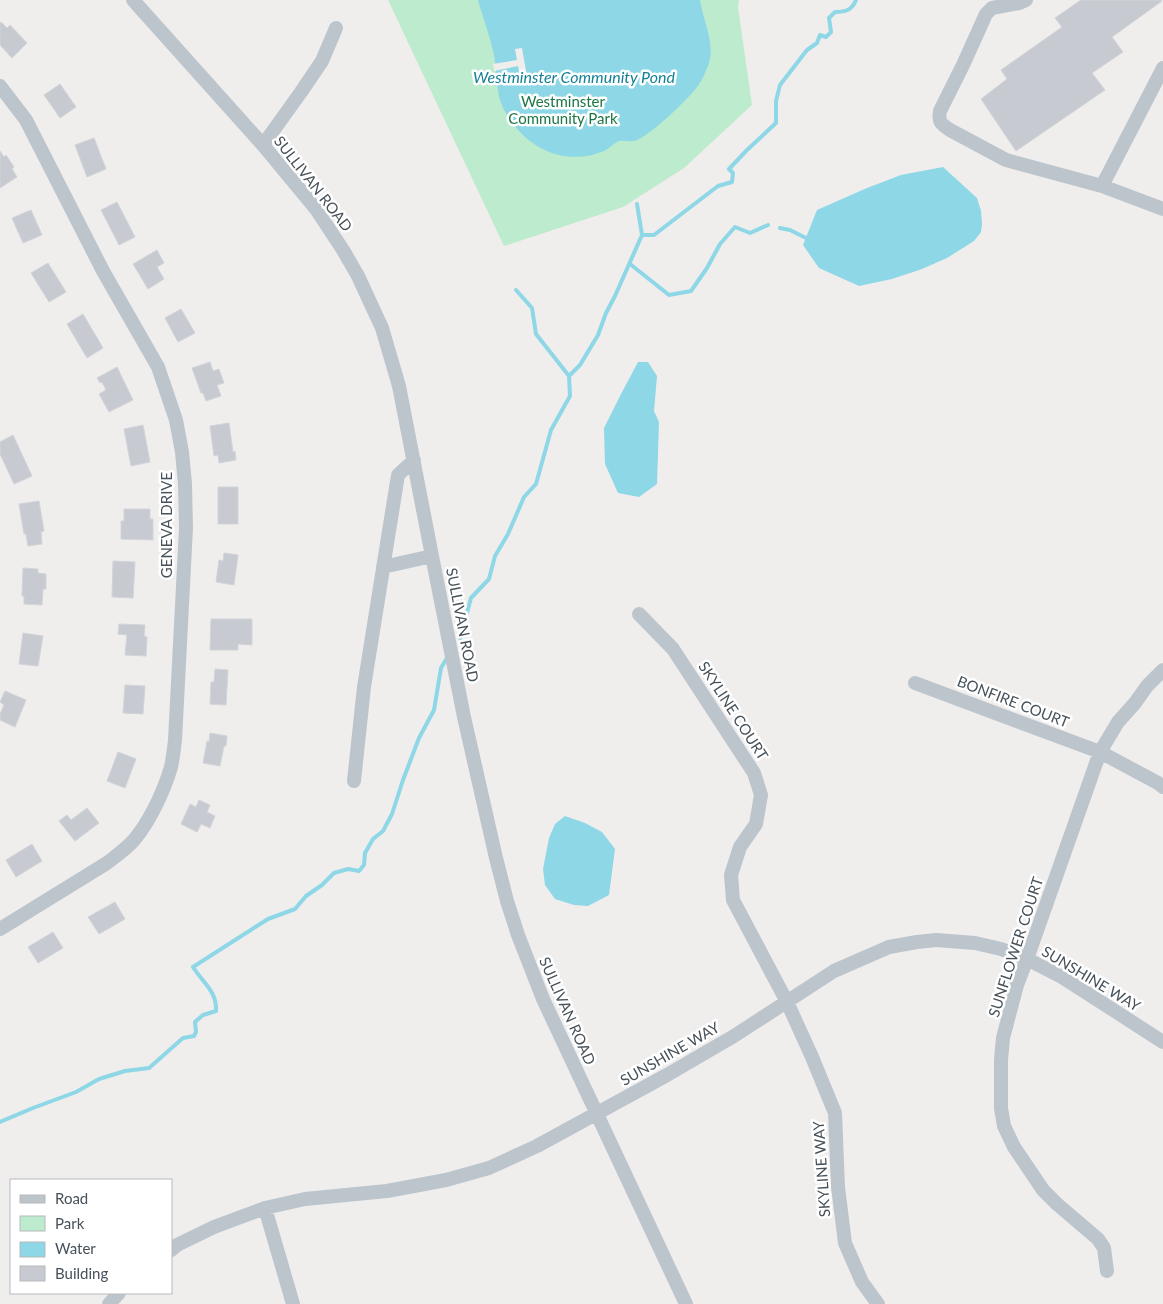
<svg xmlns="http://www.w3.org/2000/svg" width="1163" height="1304" font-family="Lato,sans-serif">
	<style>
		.green { fill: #bdebcd }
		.water { fill: #8dd7e6 }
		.pier { fill: #f0eded }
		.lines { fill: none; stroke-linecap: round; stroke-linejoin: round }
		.stream { stroke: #8dd7e6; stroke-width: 4 }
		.building { fill: #c7cad0; stroke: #d1d4d8 }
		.minor { stroke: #bcc5cc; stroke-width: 14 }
		.labels { text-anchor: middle; stroke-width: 5; stroke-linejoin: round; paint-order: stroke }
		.park-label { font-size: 15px; fill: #1c7645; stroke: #fff }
		.street-label { font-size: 15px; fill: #475159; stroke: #fff }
		.water-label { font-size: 16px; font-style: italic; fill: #158197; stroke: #fff }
	</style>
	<rect width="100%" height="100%" fill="#f0eded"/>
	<!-- green -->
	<path class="green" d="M388 0H739L738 7 752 105 684 168 623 207 504 246Z"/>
	<!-- water -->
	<path class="water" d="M478 0H700C703 20 715 43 709 63 706 71 702 81 697 87 689 98 647 139 634 141 629 142 624 140 619 141 613 143 609 149 604 151 576 163 544 156 523 135 513 125 504 113 500 100 496 85 497 70 494 55 490 36 483 18 478 0Z
		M943 167 977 198 981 211 982 224 981 232 974 241 947 258 922 269 892 279 859 286 819 268 803 245 817 210 867 188 901 175Z
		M638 362H648L657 376 654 411 659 422 657 484 639 497 618 493 605 464 604 428 621 394Z
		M565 816 585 823 602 832 615 849 609 895 588 906 574 905 555 899 545 885 543 869 549 838 555 824Z"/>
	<!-- pier -->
	<path class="pier" d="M522 48 527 76 520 77 518 66 494 71 493 64 517 60 515 49Z"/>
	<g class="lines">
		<!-- stream -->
		<path class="stream" d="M780 228 790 230 806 238
			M642 235H654L718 186 732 182 733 173 729 169 747 150 776 123V101L780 85 807 50 817 43 820 35 826 37 831 32 829 18 835 12C846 12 852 10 856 0
			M630 264 669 295 691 291 707 268 720 244 735 227 750 233 768 225
			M569 376 580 365 598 335 606 313 615 296 642 235 637 204
			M460 638 471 598 489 579 495 556 508 534 524 497 536 484 551 430 570 396 569 376 536 334 532 308 516 290
			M0 1122 33 1108 76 1092 99 1079 125 1071 149 1068 183 1038 194 1036 196 1032 195 1022 203 1015 216 1011C217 991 203 983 193 967L268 919 295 909 306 896 322 885 334 873 348 869 359 871 364 865 365 853 373 839 383 831 392 814 403 780 419 738 434 710 441 668 447 658"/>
	</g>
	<!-- building -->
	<path class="building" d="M1081 0H1161L1162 1 1112 37 1123 52 1092 73 1105 90 1016 151 981 99 1007 79 1001 70 1062 27 1055 18Z
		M1 22 7 28 10 25 27 43 12 58 0 45V23Z
		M60 84 76 107 60 118 44 95Z
		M94 138 106 169 87 177 75 145Z
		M0 151 4 157 6 155 14 167 12 169 17 177 0 188Z
		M117 202 135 237 119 245 101 210Z
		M31 210 42 235 23 243 12 218Z
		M157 250 164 263 157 267 164 279 148 289 133 264Z
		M48 263 66 292 49 302 31 273Z
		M181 309 195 333 178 342 165 318Z
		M83 314 103 348 87 358 67 324Z
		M210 362 213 371 219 369 224 383 217 385 221 396 206 401 203 393H201L192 368Z
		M117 367 133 400 109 412 99 394 106 390 102 382 100 383 97 378Z
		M229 423 233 452 235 451 236 460 219 463 218 455 214 456 210 426Z
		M143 425 150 462 131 466 124 429Z
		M13 435 32 476 14 484 0 454V442Z
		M218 487H238V524H218Z
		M39 501 44 531 41 532 42 544 28 546 26 534H24L19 504Z
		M124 509H150V519H153V540L121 539V521H124Z
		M224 553 238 555 234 585 216 582 219 560 223 561Z
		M113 561 135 562 133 598 112 597Z
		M23 568 38 569V573L46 574V589H43L42 605 24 604V596H22Z
		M211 619H252V645L238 644V650H210Z
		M119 624 145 625 144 636 147 637 146 656 125 655 127 635 118 634Z
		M23 633 43 636 38 666 19 664Z
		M215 669 228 670 226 705 210 704 211 682H214Z
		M125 685 145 686 143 714 123 713Z
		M5 691 26 700 15 727 0 720V714L4 705 0 702Z
		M210 733 227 736 226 746H224L220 766 203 763 207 741 209 742Z
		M118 752 136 759 125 788 107 781Z
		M199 800 210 805 207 812 215 816 210 828 201 824 197 832 181 824 190 804 196 807Z
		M87 808 99 823 75 841 59 821 67 815 71 820Z
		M32 844 42 861 16 877 6 860Z
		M115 902 125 919 99 934 88 917Z
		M53 932 63 948 38 963 28 947Z"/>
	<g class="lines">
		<!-- minor -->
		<path class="minor" d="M133 0 263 145 316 209 343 250 358 276 382 328 399 386 432 556 464 717 496 858 507 901 518 935 543 999 686 1304
			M1026 0 1019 3 992 8 986 14 963 65 940 111C938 122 941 124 950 130L1006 160 1102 186 1163 68
			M0 86 26 120 103 271 158 367 176 420 182 452 185 484 186 528 175 740C174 749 173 758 171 767 164 791 150 821 134 840 126 849 116 856 107 863L0 929
			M263 145 301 92 322 61 336 28
			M1102 186 1163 209
			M383 567 432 556
			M639 614 673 649 754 773 761 795 756 824 740 847 731 875 733 900 787 1002 812 1057 835 1113 838 1187 845 1243 862 1282 878 1304
			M915 683 1100 752 1158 783 1163 787
			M354 781 364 687 398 475 414 460
			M265 1208 293 1304
			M171 1250 177 1245 214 1227 265 1208 305 1199 387 1191 446 1180 489 1168 537 1146 667 1075 734 1036 834 971 889 947 917 942 936 940 975 943 1001 949 1027 959 1062 977 1163 1042
			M1107 1271 1104 1248 1098 1239 1057 1204 1043 1190 1014 1147 1004 1126 1001 1108V1060L1003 1038 1017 985 1027 959 1100 752 1118 722 1135 703 1147 686 1163 670
			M109 1304 119 1293"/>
	</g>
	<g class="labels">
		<!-- park labels -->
		<g class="park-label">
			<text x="563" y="107">Westminster<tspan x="563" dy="17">Community Park</tspan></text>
		</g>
		<!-- street labels -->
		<g class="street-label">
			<text transform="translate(313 184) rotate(52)" y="5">SULLIVAN ROAD</text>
			<text transform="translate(167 525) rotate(-90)" y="5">GENEVA DRIVE</text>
			<text transform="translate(462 625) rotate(79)" y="5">SULLIVAN ROAD</text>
			<text transform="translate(1013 702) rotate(21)" y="5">BONFIRE COURT</text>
			<text transform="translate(733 711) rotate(57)" y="5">SKYLINE COURT</text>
			<text transform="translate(1016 947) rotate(-72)" y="5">SUNFLOWER COURT</text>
			<text transform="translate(1091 979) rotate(31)" y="5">SUNSHINE WAY</text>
			<text transform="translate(567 1011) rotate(66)" y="5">SULLIVAN ROAD</text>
			<text transform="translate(670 1054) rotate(-30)" y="5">SUNSHINE WAY</text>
			<text transform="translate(822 1169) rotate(-94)" y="5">SKYLINE WAY</text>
		</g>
		<!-- water labels -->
		<g class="water-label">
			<text x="574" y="83">Westminster Community Pond</text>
		</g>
	</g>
	<!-- legend -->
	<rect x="10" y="1179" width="162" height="115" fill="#ffffff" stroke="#b5b9bd"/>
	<rect x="20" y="1195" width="25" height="8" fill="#bcc5cc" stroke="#b5b9bd"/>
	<text x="55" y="1204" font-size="15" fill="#475159">Road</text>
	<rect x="20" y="1216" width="25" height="15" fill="#bdebcd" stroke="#b5b9bd"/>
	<text x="55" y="1229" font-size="15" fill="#475159">Park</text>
	<rect x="20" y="1242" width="25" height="15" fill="#8dd7e6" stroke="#b5b9bd"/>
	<text x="55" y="1254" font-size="15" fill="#475159">Water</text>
	<rect x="20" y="1266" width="25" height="15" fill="#c7cad0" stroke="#b5b9bd"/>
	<text x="55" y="1279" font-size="15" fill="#475159">Building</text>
</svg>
